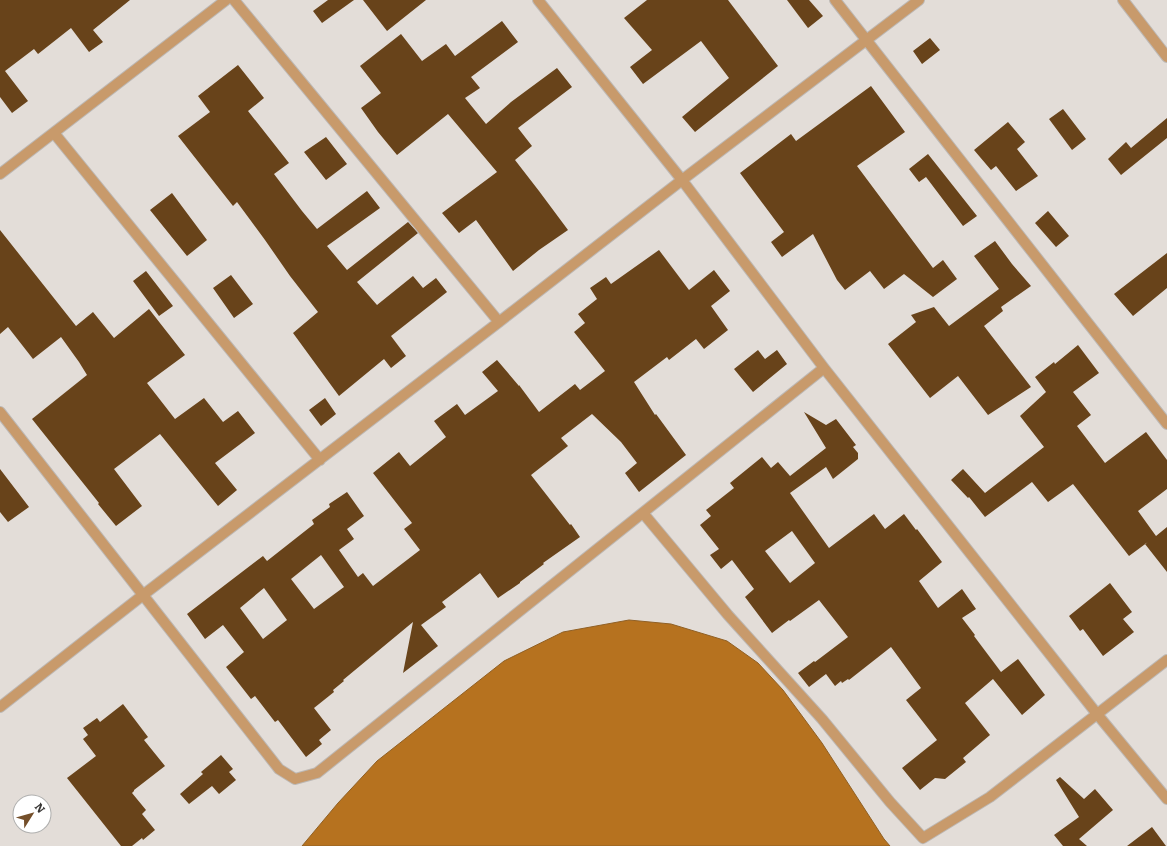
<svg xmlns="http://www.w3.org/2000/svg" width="1167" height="846" font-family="Literata,serif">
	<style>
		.water { fill: #b6721f; stroke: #906025 }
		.building { fill: #68431a; fill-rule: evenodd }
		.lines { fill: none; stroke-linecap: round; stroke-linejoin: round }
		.street-casing { stroke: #bdb8b4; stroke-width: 12 }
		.street { stroke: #c89a6b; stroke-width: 10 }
	</style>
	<rect width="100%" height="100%" fill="#e3ddd8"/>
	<!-- water -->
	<path class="water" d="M629 620 671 624 727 641 758 663 783 690 822 743 884 839 890 846H302L338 803 377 761 504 661 563 632Z"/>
	<!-- building -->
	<path class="building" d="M0 0H130L93 30 103 42 89 52 71 28 38 54 34 49 5 71 28 101 12 113 0 97Z
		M328 0H354L322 23 313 11Z
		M363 0H426L387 31Z
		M647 0H728L778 66 695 132 682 117 729 78 701 41 643 84 630 67 652 50 624 18Z
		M787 0H809L823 16 808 28Z
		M502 21 518 42 471 77 480 88 465 98 486 124 511 102 557 68 572 87 518 128 532 146 515 160 539 191 568 230 539 250 513 271 476 220 459 233 442 213 497 172 448 114 397 155 378 132 361 108 381 93 360 66 401 34 422 61 446 44 455 56Z
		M930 38 940 50 922 64 913 51Z
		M238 65 264 98 248 111 289 163 274 174 302 211 317 229 367 191 380 208 327 246 347 270 408 222 418 233 357 282 377 305 413 276 423 288 436 278 447 292 391 336 406 356 391 368 384 359 339 396 293 333 318 312 290 276 265 240 237 202 233 206 178 136 210 112 198 96Z
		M871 86 905 132 857 166 933 268 943 260 957 279 933 297 904 274 884 289 870 271 845 290 837 280 813 234 782 257 771 242 784 232 740 173 791 134 796 141Z
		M1063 109 1086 139 1072 150 1049 119Z
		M1167 118V138L1121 175 1108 159 1126 142 1131 148Z
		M1008 122 1025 142 1017 149 1038 176 1016 191 996 166 991 170 974 150Z
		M326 137 347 164 326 180 304 152Z
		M928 154 977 216 963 226 926 177 919 182 909 169Z
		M172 193 207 240 187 256 150 210Z
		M1048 211 1069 236 1056 247 1035 223Z
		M0 230 76 326 93 312 114 338 149 309 185 355 147 383 175 419 204 398 223 422 238 411 255 433 215 463 237 490 218 506 160 434 114 469 142 506 116 526 98 504 99 503 32 419 87 375 79 362 61 337 33 359 8 327 0 334Z
		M995 241 1012 264 1031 286 1001 307 1003 311 984 326 1031 387 988 415 958 376 930 398 888 344 916 322 911 315 934 307 949 326 999 289 974 256Z
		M659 250 689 290 714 270 730 291 711 306 728 330 704 349 696 339 669 360 667 357 634 382 655 415 656 414 686 455 639 492 625 473 637 463 621 442 592 414 561 438 568 446 531 475 570 525 571 524 580 537 543 563 544 564 520 582V583L498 598 480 573 442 602 446 607 421 625 438 646 403 673 413 622 343 680 344 681 333 690 334 692 314 708 331 730 319 740 322 744 306 757 278 720 275 722 255 696 251 699 226 667 244 652 223 625 205 639 187 614 263 556 267 561 314 524 312 520 330 507 329 504 347 492 364 516 347 529 354 539 339 550 358 577 363 573 373 586 420 550 404 529 412 523 373 473 399 452 410 466 446 437 434 421 457 404 465 415 498 391 482 372 497 360 519 386V385L539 412 575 384 580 390 605 371 574 332 585 323 578 314 597 299 590 288 606 277 611 284ZM321 555 344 587 314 609 291 579ZM264 588 287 620 263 639 240 608Z
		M1167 253V288L1133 316 1114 294Z
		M146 271 173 306 159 316 133 281Z
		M231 275 253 304 234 318 213 288Z
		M1078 345 1099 373 1073 392 1091 415 1077 426 1105 463 1146 432 1167 460V489L1138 511 1156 536 1167 527V572L1145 544 1148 542 1129 556 1073 484 1048 502 1032 482 985 517 969 497 968 498 951 480 963 469 985 493 1044 447 1020 416 1046 392 1035 377 1054 362 1055 364Z
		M758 350 765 359 777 350 787 364 753 392 734 369Z
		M325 398 336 414 321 426 309 410Z
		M804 412 826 425 836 419 856 445 853 447 858 453V459L833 479 826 467 790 493 829 548 874 514 885 529 904 514 916 530 917 529 942 562 919 581 938 608 962 589 976 609 962 618 975 635 974 636 1001 672 1018 659 1045 695 1022 715 993 679 965 703 990 735 963 758 966 762 945 779 935 778 920 790 902 768 937 740 906 700 921 688 891 647 849 680 848 679 842 683 841 681 835 686 826 674 809 687 798 673 814 661 815 662 848 637 819 600 790 621 789 620 772 633 745 597 754 589 732 560 721 569 710 555 719 549 700 525 711 516 706 510 734 488 730 483 762 457 771 468 778 462 790 476 826 448ZM792 531 815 563 790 583 765 551Z
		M0 469 29 507 8 522 0 512Z
		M1110 583 1132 612 1123 619 1134 632 1103 656 1083 629 1080 631 1069 616Z
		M123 704 148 737 144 740 165 766 134 790V791L132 793 146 810 142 814 155 830 143 840 142 838 132 846H121L67 778 96 756 83 739 88 735 83 728 97 718 100 722Z
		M221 755 233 769 229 772 236 780 219 794 212 786 189 804 180 794 203 774 201 772Z
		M1060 777 1084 799 1095 789 1113 810 1079 839 1087 846H1063L1054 835 1079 817 1056 780Z
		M1152 827 1166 846H1127Z"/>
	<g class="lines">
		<!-- street casing -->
		<g class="street-casing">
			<path id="street" d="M234 0 499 322
				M538 0 682 180 824 368 1097 714 1167 799
				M835 0 1167 424
				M1123 0 1167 57
				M54 133 320 460
				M0 174 226 0
				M0 412 279 769 295 779 317 773 824 368
				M643 513 728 615 822 719 890 802 923 838 990 797 1167 660
				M0 707 143 595 499 322 682 180 919 0"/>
		</g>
		<!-- street -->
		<use href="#street" class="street"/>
	</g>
	<!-- north arrow -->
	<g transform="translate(32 814) rotate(53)"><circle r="19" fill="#ffffff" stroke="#afafae"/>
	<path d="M0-3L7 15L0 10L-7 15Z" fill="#744f2a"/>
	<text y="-6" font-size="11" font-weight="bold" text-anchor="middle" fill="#383634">N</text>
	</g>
</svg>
